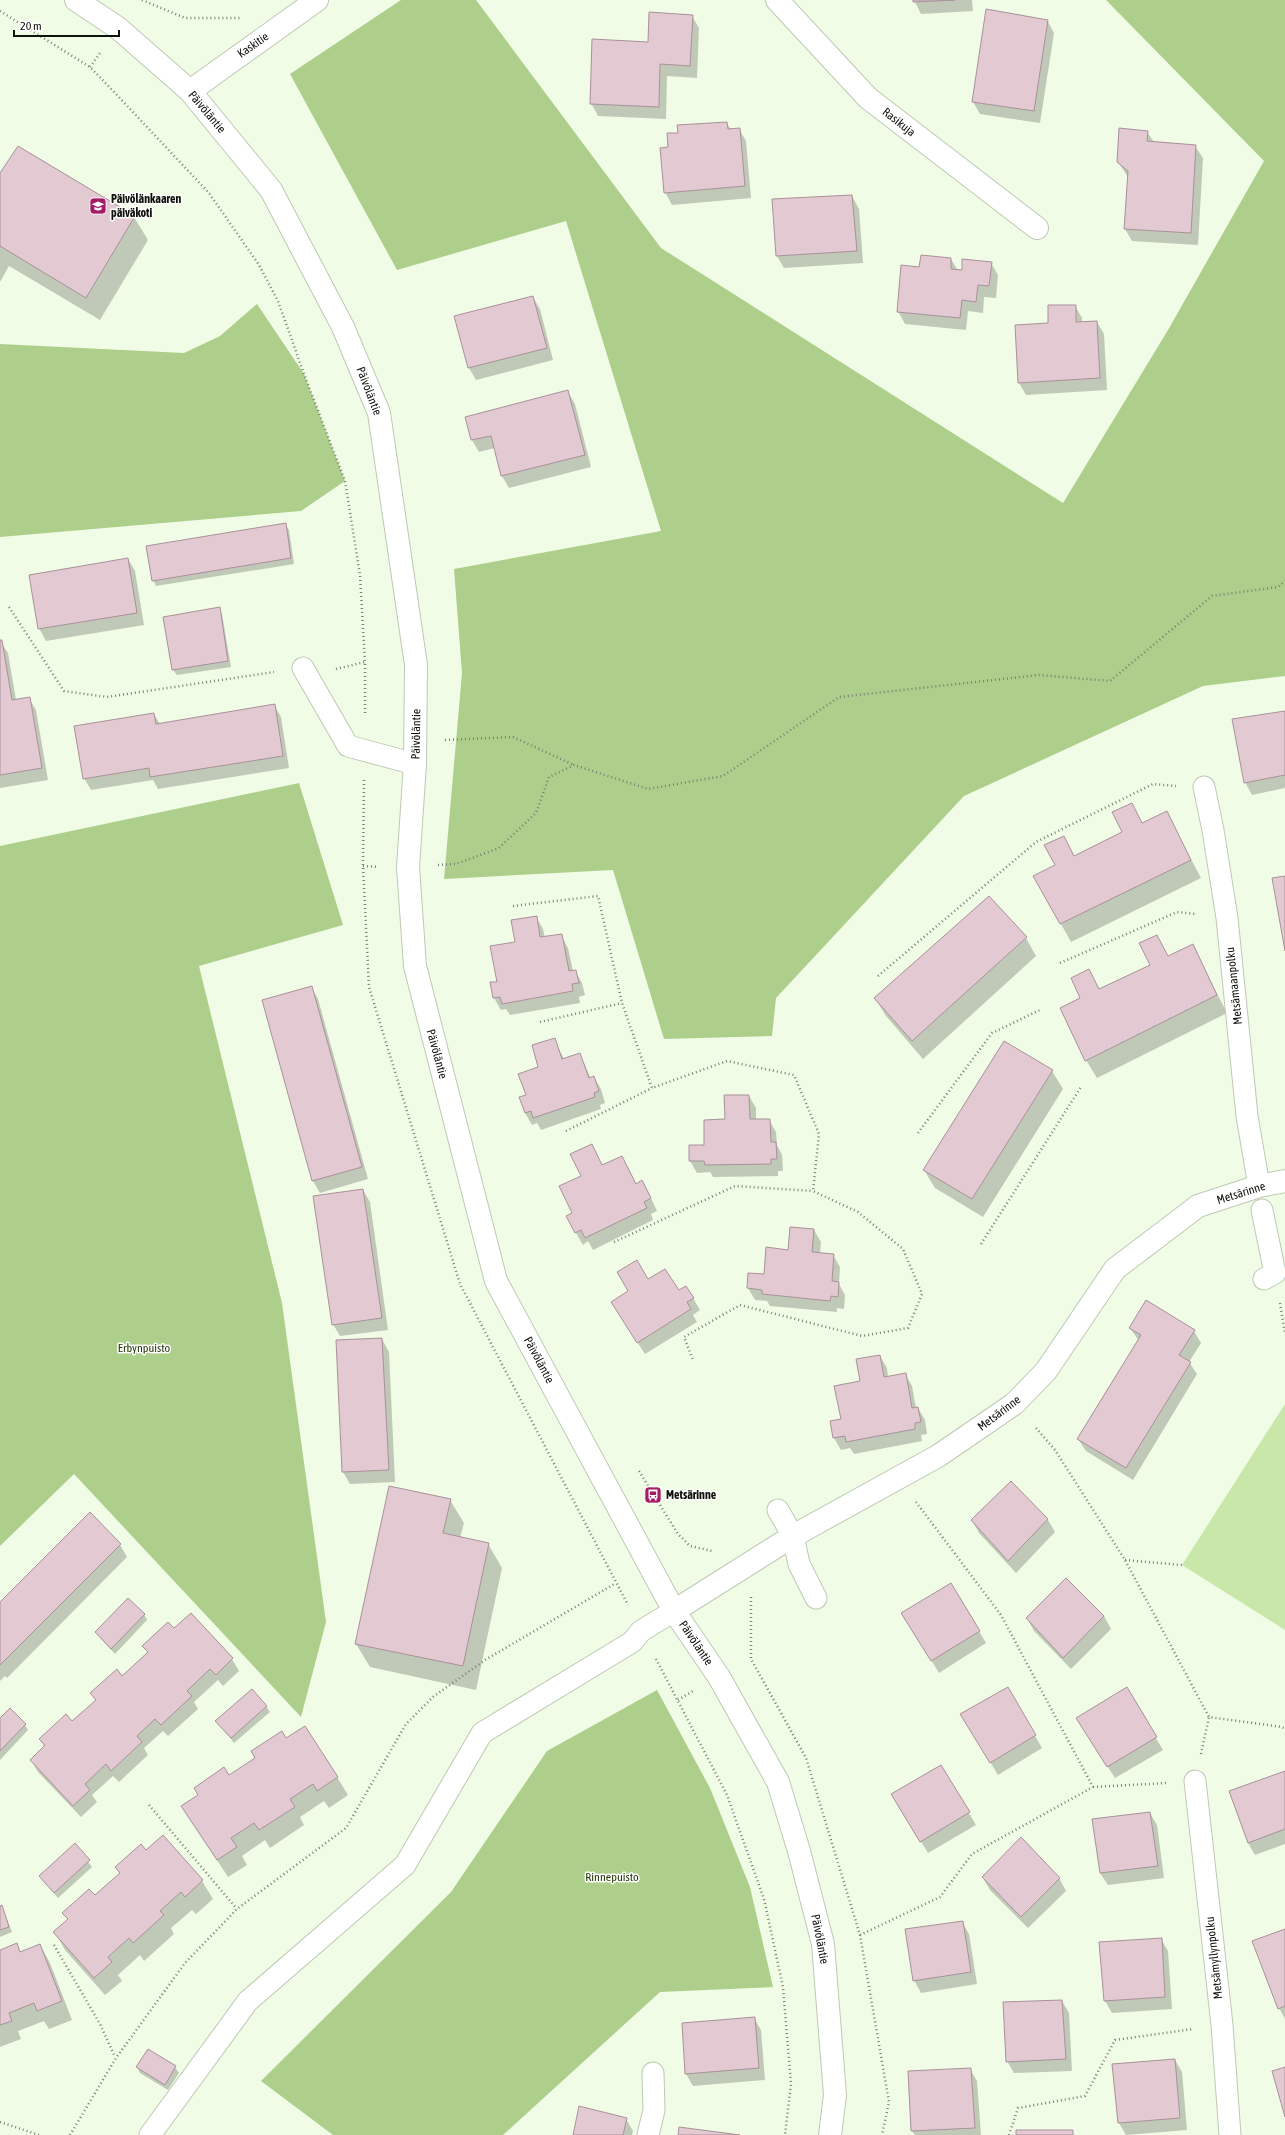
<svg xmlns="http://www.w3.org/2000/svg" width="1285" height="2135" font-family="'Asap Condensed',sans-serif">
	<style>
		.green { fill: #c8e7a8 }
		.forest { fill: #aecf8c }
		.shadow { fill: #0003 }
		.building { fill: #e2c9d2; stroke: #a9919a }
		.lines { fill: none; stroke-linecap: round; stroke-linejoin: round }
		.service-casing { stroke: #bec9b4; stroke-width: 23 }
		.minor-casing { stroke: #bec9b4; stroke-width: 24 }
		.path { stroke: #798172; stroke-width: 2.5; stroke-dasharray: 1 3; stroke-linecap: butt }
		.service { stroke: #fff; stroke-width: 21 }
		.minor { stroke: #fff; stroke-width: 22 }
		.labels { text-anchor: middle; stroke-width: 3; stroke-linejoin: round; paint-order: stroke }
		.street-label { font-size: 12px; fill: #0e120a; stroke: #fff }
		.poi-label { font-size: 12px; font-weight: bold; fill: #0e120a; stroke: #fff; text-anchor: start }
		.park-label { font-size: 12px; fill: #1f3201; stroke: #fff }
	</style>
	<rect width="100%" height="100%" fill="#f0fce5"/>
	<!-- green -->
	<path class="green" d="M1285 1404V1630L1182 1565Z"/>
	<!-- forest -->
	<path class="forest" d="M401 0H476L661 248 1063 503 1168 330 1264 161 1106 0H1285V676L1203 686 964 796 776 998 772 1036 664 1039 613 870 444 879 462 673 454 569 661 531 566 221 397 270 290 74Z
		M257 304 304 374 345 481 301 511 0 537V344L184 353 220 336Z
		M299 783 343 925 199 966 282 1303 326 1622 301 1717 74 1474 0 1546V846Z
		M657 1690 710 1788 750 1887 773 1987 660 1992 503 2135H333L261 2081 451 1892 547 1751Z"/>
	<!-- shadow -->
	<path class="shadow" d="M914 0H972L973 11 921 14Z
		M692 16 699 28 697 78 667 76 666 119 598 116 591 103Z
		M1047 20 1054 33 1040 123 980 114 973 102Z
		M727 123 731 130 739 129 746 141 751 198 672 205 665 192 669 148 679 134Z
		M1147 132 1154 142 1195 146 1203 158 1198 245 1132 241 1125 229 1128 177 1118 162Z
		M0 174 134 217 148 240 100 320 9 266 0 282Z
		M852 196 859 209 863 263 784 268 777 256Z
		M951 259 958 271H963L991 263 998 275 996 298 984 297 983 313 968 311 966 330 905 324 898 311 920 268Z
		M533 297 540 309 553 360 476 380 469 368 455 317Z
		M1075 306 1082 318V323L1097 322 1104 334 1107 390 1026 395 1019 383 1049 324Z
		M568 392 575 404 591 467 509 488 502 476 495 448 479 452 472 440 466 418Z
		M285 524 289 530 294 564 156 586 153 580Z
		M128 559 135 571 144 625 46 641 39 628Z
		M219 609 222 614 231 667 177 675 173 670Z
		M0 641 8 653 16 700 29 698 36 710 48 780 0 788Z
		M274 705 281 717 289 768 158 789 153 780 91 790 84 778 154 714 160 724Z
		M1285 712V788L1252 795 1245 782Z
		M1131 804 1143 824 1166 812 1201 878 1071 942 1035 877 1124 833Z
		M536 917 543 929 545 938 561 935 568 948 573 971H575L582 983 585 995 579 997 580 1003 510 1015 506 1009 501 1010 494 998 516 943Z
		M1157 936 1168 957 1192 945 1227 1013 1097 1078 1086 1060 1082 999 1088 970 1100 990 1151 965Z
		M1026 938 1036 956 923 1059 886 1016 875 998Z
		M311 987 318 999 368 1179 320 1193 313 1181 263 1001Z
		M554 1039 564 1059 580 1054 591 1079 594 1077 601 1089 605 1103 600 1105 601 1109 541 1130 537 1123 532 1125 525 1113 521 1098 527 1096Z
		M1052 1071 1063 1089 983 1217 935 1188 924 1170Z
		M749 1096 756 1108V1120H769L776 1132 777 1145 782 1155 783 1171H778V1176L713 1177 710 1172 697 1173 690 1161 705 1146 726 1120Z
		M622 1157 636 1185 649 1194 657 1211 651 1214 653 1220 593 1250 588 1241 583 1245 576 1233 574 1213 602 1166Z
		M363 1190 370 1202 388 1330 340 1336 333 1324Z
		M814 1230 821 1242 820 1253 833 1255 840 1267 839 1284 845 1295 844 1309 837 1308V1312L770 1306 767 1301 755 1300 748 1288 765 1276 789 1251Z
		M648 1281 693 1298 700 1310 693 1315 697 1322 645 1354 619 1314Z
		M1130 1328 1194 1331 1201 1343 1189 1362 1197 1374 1133 1480 1086 1451 1078 1439 1139 1341Z
		M382 1339 389 1352 395 1482 350 1484 343 1472 337 1341Z
		M880 1356 887 1368 888 1377 905 1374 912 1386 916 1408H918L925 1420 927 1434 921 1435 922 1441 854 1454 850 1448 841 1450 834 1438 831 1422 842 1420 861 1382Z
		M1011 1482 1048 1520 1055 1532 1016 1573 979 1533 972 1520Z
		M450 1500 464 1523 460 1538 488 1544 502 1568 476 1690 370 1667 356 1644Z
		M90 1514 120 1545 127 1557 7 1678 5 1676 0 1681V1603Z
		M1066 1579 1104 1616 1111 1629 1071 1669 1034 1631 1027 1618Z
		M951 1584 986 1643 939 1673 910 1625Z
		M144 1614 147 1620 115 1654 96 1633Z
		M191 1614 232 1659 239 1671 223 1686 218 1680 194 1702 198 1709 168 1736 163 1731 144 1748 148 1755 119 1782 113 1776 92 1795 97 1802 81 1817 38 1772 31 1760 45 1747 40 1740 72 1723 96 1701 91 1693 122 1677 148 1653 143 1646 174 1630Z
		M1008 1688 1042 1748 998 1775 962 1714Z
		M1126 1688 1163 1750 1115 1778 1084 1730Z
		M266 1706 270 1712 234 1743 217 1721Z
		M0 1719 25 1725 28 1730 0 1760Z
		M286 1739 337 1777 348 1795 329 1808 324 1801 300 1817 304 1825 270 1848 265 1840 242 1856 247 1865 228 1877 182 1806Z
		M941 1766 976 1825 928 1853 899 1806Z
		M1285 1772V1844L1255 1855 1248 1843 1230 1792Z
		M1150 1813 1157 1825 1164 1878 1108 1885 1100 1873Z
		M163 1837 202 1881 213 1899 196 1914 192 1910 171 1928 174 1934 144 1961 140 1955 118 1975 122 1981 105 1995 65 1950 55 1932 68 1920 63 1913 94 1897 120 1874 116 1868 146 1852Z
		M75 1845 92 1867 58 1898 40 1876Z
		M983 1878H1059L1066 1891 1028 1928 990 1890Z
		M2 1906 12 1932 0 1937V1907Z
		M962 1922 969 1934 977 1984 921 1993 914 1980Z
		M1285 1930V2019L1279 2008Z
		M1161 1939 1168 1951 1172 2009 1112 2013 1105 2001Z
		M16 1944 21 1952 40 1945 50 1963 72 2020 49 2029 44 2021 18 2031 21 2039 0 2047V1951Z
		M1062 2001 1069 2013 1072 2071 1014 2073 1007 2061Z
		M754 2018 761 2030 765 2080 693 2086 686 2074 683 2024Z
		M148 2050 175 2067 179 2073 168 2090 140 2073 137 2067Z
		M1175 2060 1182 2072 1187 2130 1126 2135 1119 2123Z
		M970 2069 977 2081 981 2135H915L912 2131Z
		M626 2119 633 2131 632 2135H574Z"/>
	<!-- building -->
	<path class="building" d="M913 0H955L913 2Z
		M986 9 1048 20 1034 111 972 102Z
		M649 12 693 15 690 66 660 64 659 107 590 104 592 39 648 42Z
		M727 122 728 129 740 128 745 186 664 193 660 148 668 147 667 133H678L677 125Z
		M1119 128 1148 131 1147 141 1196 145 1191 233 1124 229 1128 171 1117 162Z
		M18 146 135 216 86 298 0 246V173Z
		M852 195 857 251 776 256 772 199Z
		M921 255 951 258V269L962 270V259L992 262 989 286 978 285 976 302 962 300 960 318 897 312 901 265 919 267Z
		M533 296 547 348 468 368 454 316Z
		M1048 305H1076V322L1097 321 1100 378 1018 383 1015 325 1048 323Z
		M568 390 585 455 501 476 491 436 471 440 465 417Z
		M286 523 291 558 152 581 146 546Z
		M128 558 137 613 38 629 29 575Z
		M220 607 228 661 172 670 163 617Z
		M0 640H2L12 700 30 697 42 768 0 775Z
		M275 704 283 756 150 777 149 768 83 779 74 726 154 713 156 724Z
		M1285 711V775L1244 783 1232 719Z
		M1132 803 1142 823 1167 811 1191 860 1060 924 1033 876 1055 865 1044 845 1064 836 1074 856 1122 832 1112 812Z
		M1285 876V951L1272 878Z
		M989 896 1027 937 912 1041 874 998Z
		M537 916 540 937 562 934 569 971 576 970 579 983 572 984 573 991 502 1004 500 997 493 998 490 982H497L490 946 515 942 511 920Z
		M1157 935 1168 956 1193 944 1217 995 1085 1061 1060 1008 1080 998 1071 978 1089 969 1099 989 1150 965 1139 943Z
		M312 986 362 1167 312 1181 262 1000Z
		M555 1038 562 1059 580 1053 589 1078 594 1076 599 1091 594 1093 595 1097 533 1118 531 1111 525 1113 519 1097 526 1095 518 1074 538 1067 532 1045Z
		M1004 1041 1053 1070 972 1199 923 1170Z
		M724 1095H749L750 1119H770L771 1142H776L777 1159H771V1164L705 1165 704 1161H689V1145H704V1120L725 1119Z
		M592 1144 602 1165 622 1156 636 1184 642 1180 651 1198 644 1202 647 1208 585 1238 581 1230 575 1233 566 1216 572 1213 559 1186 581 1176 570 1154Z
		M363 1189 382 1318 332 1325 313 1196Z
		M790 1227 814 1229 812 1252 834 1254 832 1281 839 1282 838 1297 831 1296 830 1301 762 1294V1290L747 1288 748 1273 764 1274 766 1247 788 1250Z
		M637 1260 648 1279 665 1269 679 1290 686 1286 694 1298 687 1302 691 1309 637 1343 611 1302 628 1291 617 1272Z
		M1146 1300 1195 1330 1179 1355 1191 1362 1126 1468 1077 1439 1141 1335 1129 1328Z
		M382 1338 389 1470 342 1472 336 1340Z
		M880 1355 884 1377 906 1373 912 1408 918 1407 921 1422 915 1423V1429L846 1442 845 1436 833 1438 830 1421 841 1419 834 1386 860 1381 856 1359Z
		M1011 1481 1048 1519 1008 1561 971 1520Z
		M389 1486 451 1499 443 1533 489 1543 463 1666 355 1644Z
		M90 1512 121 1544 0 1665V1602Z
		M1066 1578 1104 1616 1063 1658 1026 1618Z
		M951 1583 980 1631 931 1661 901 1613Z
		M128 1598 145 1614 111 1649 95 1632Z
		M191 1613 233 1658 216 1675 210 1669 187 1691 192 1696 161 1725 155 1719 137 1736 142 1742 111 1771 106 1764 85 1784 90 1790 73 1806 30 1760 45 1745 39 1739 66 1714 72 1721 96 1700 90 1693 117 1669 122 1676 148 1652 142 1646 168 1622 174 1628Z
		M1008 1687 1036 1735 990 1763 960 1714Z
		M1127 1687 1157 1737 1107 1767 1076 1718Z
		M252 1689 267 1706 231 1738 215 1721Z
		M10 1708 26 1724 0 1751V1718Z
		M305 1726 338 1777 317 1791 313 1784 290 1799 295 1807 259 1830 254 1823 231 1838 237 1847 217 1860 181 1806 198 1795 194 1788 224 1767 229 1775 255 1758 251 1751 282 1731 286 1738Z
		M941 1765 970 1812 920 1842 891 1794Z
		M1285 1771V1829L1248 1843 1229 1791Z
		M1150 1812 1158 1866 1100 1873 1092 1819Z
		M163 1835 203 1880 185 1897 181 1892 160 1911 164 1915 133 1943 129 1938 108 1957 112 1962 94 1978 53 1932 68 1919 62 1913 89 1889 95 1895 120 1873 115 1867 141 1844 146 1850Z
		M1021 1837 1060 1878 1021 1917 982 1877Z
		M75 1843 90 1860 54 1893 39 1876Z
		M2 1905 9 1927 0 1930V1906Z
		M963 1921 971 1972 913 1981 905 1929Z
		M1285 1929V2006L1278 2009 1252 1941Z
		M1162 1938 1165 1997 1104 2001 1099 1942Z
		M17 1943 20 1952 40 1944 62 2001 37 2011 34 2003 9 2013 12 2021 0 2025V1950Z
		M1062 2000 1066 2059 1006 2062 1003 2002Z
		M755 2017 759 2068 685 2074 682 2023Z
		M148 2049 176 2066 165 2085 136 2067Z
		M1175 2059 1180 2118 1118 2123 1112 2064Z
		M1285 2067V2117L1272 2071Z
		M971 2068 975 2128 911 2131 908 2071Z
		M579 2106 627 2118 623 2135H573Z
		M679 2127 740 2135H678Z
		M1016 2130H1073V2135H1016Z"/>
	<g class="lines">
		<!-- service casing -->
		<g class="service-casing">
			<path id="service" d="M303 668 348 746 415 764
				M1204 787 1213 830 1227 918 1247 1116 1259 1186
				M1262 1210 1275 1273 1264 1279
				M778 1510 793 1536 799 1564 816 1598
				M1195 1781 1222 2025 1230 2135
				M150 2135 248 2001 405 1865 482 1733 632 1642 641 1631 674 1611
				M648 2135 654 2110 653 2073"/>
		</g>
		<!-- minor casing -->
		<g class="minor-casing">
			<path id="minor" d="M76 0 118 28 190 91 271 190 343 327 379 413 416 665 415 764 408 867 415 966 496 1281 674 1611 719 1677 778 1782 799 1851 823 1944 835 2095 830 2135
				M777 0 868 98 1037 228
				M190 91 317 0
				M674 1611 793 1536 938 1456 1014 1404 1046 1371 1115 1269 1198 1206 1259 1186 1285 1181"/>
		</g>
		<!-- path -->
		<path class="path" d="M142 0 185 18H240
			M0 11 90 67 116 94 209 193 259 265 278 301 304 374 345 481 360 575 365 662V715
			M90 67 100 53
			M9 607 64 691 107 697 274 672
			M336 669 365 662
			M445 740 513 737 574 765
			M364 780 363 866 369 987 460 1284 628 1605
			M438 865 456 864 499 848 536 813 549 777 574 765 648 789 723 776 839 697 1039 675 1110 681 1212 596 1278 587 1285 581
			M363 866 379 867
			M513 906 598 896 622 1003 652 1088 727 1061 794 1075 819 1134 813 1191 858 1212 903 1249 922 1294 908 1328 862 1336 740 1305 684 1337 693 1360
			M1060 963 1177 912 1196 914
			M878 976 1036 842 1153 784 1176 786
			M540 1022 622 1003
			M566 1131 652 1088
			M918 1133 992 1033 1040 1010
			M614 1242 735 1186 813 1191
			M981 1244 1081 1087
			M1280 1303 1285 1334
			M1036 1428 1055 1450 1125 1560 1209 1717 1282 1727 1285 1729
			M639 1471 678 1534 690 1546 712 1551
			M1125 1560 1182 1565
			M751 1597V1659L806 1758 860 1935 889 2102 882 2135
			M656 1659 727 1795 764 1899 783 1987 791 2084 785 2135
			M678 1700 693 1691
			M1201 1754 1209 1717
			M1093 1787 1167 1783
			M149 1805 237 1909
			M860 1935 940 1897 972 1854 1093 1787 1001 1615 916 1502
			M54 1945 100 2024 115 2057
			M0 2122 39 2135
			M70 2135 116 2058 185 1963 237 1909 346 1828 406 1724 433 1697 485 1660 616 1583
			M1009 2135 1018 2108 1085 2096 1115 2040 1193 2029"/>
		<!-- service -->
		<use href="#service" class="service"/>
		<!-- minor -->
		<use href="#minor" class="minor"/>
	</g>
	<!-- icons -->
	<defs>
		<g id="school-square" transform="scale(0.9)"><rect x="-9" y="-9" width="18" height="18" rx="4" fill="#a41c65" stroke="#fff"/><path d="M0-5L7-2L0 1L-7-2ZM-4 1L0 2.5L4 1V4Q0 6-4 4Z" fill="#fff"/></g>
		<g id="bus-square" transform="scale(0.9)"><rect x="-9" y="-9" width="18" height="18" rx="4" fill="#a41c65" stroke="#fff"/><path d="M-5-6H5V4H4V6H2V4H-2V6H-4V4H-5ZM-3.5-4V0h7V-4ZM-3.5 1.2v1.5H-2V1.2ZM2 1.2v1.5H3.5V1.2Z" fill="#fff"/></g>
	</defs>
	<g fill-rule="evenodd">
		<use href="#school-square" x="98" y="206"/>
		<use href="#bus-square" x="653" y="1495"/>
	</g>
	<g class="labels">
		<!-- street labels -->
		<g class="street-label">
			<text transform="translate(253 45) rotate(-35)" y="4">Kaskitie</text>
			<text transform="translate(207 112) rotate(50)" y="4">Päivöläntie</text>
			<text transform="translate(899 122) rotate(38)" y="4">Rasikuja</text>
			<text transform="translate(369 391) rotate(69)" y="4">Päivöläntie</text>
			<text transform="translate(416 734) rotate(-89)" y="4">Päivöläntie</text>
			<text transform="translate(1234 986) rotate(-96)" y="4">Metsämaanpolku</text>
			<text transform="translate(437 1054) rotate(75)" y="4">Päivöläntie</text>
			<text transform="translate(1241 1193) rotate(-17)" y="4">Metsärinne</text>
			<text transform="translate(539 1360) rotate(62)" y="4">Päivöläntie</text>
			<text transform="translate(999 1413) rotate(-37)" y="4">Metsärinne</text>
			<text transform="translate(696 1643) rotate(56)" y="4">Päivöläntie</text>
			<text transform="translate(820 1939) rotate(79)" y="4">Päivöläntie</text>
			<text transform="translate(1214 1958) rotate(-96)" y="4">Metsämyllynpolku</text>
		</g>
		<!-- poi labels -->
		<g class="poi-label">
			<text x="111" y="203">Päivölänkaaren<tspan x="111" dy="14">päiväkoti</tspan></text>
			<text x="666" y="1499">Metsärinne</text>
		</g>
		<!-- park labels -->
		<g class="park-label">
			<text x="144" y="1352">Erbynpuisto</text>
			<text x="612" y="1881">Rinnepuisto</text>
		</g>
	</g>
	<!-- scale -->
	<path d="M14 30v6h105v-6" fill="none" stroke="#0e120a" stroke-width="2"/>
	<text x="20" y="30" font-size="12" fill="#0e120a" stroke="#ffffff" stroke-width="3" paint-order="stroke">20 m</text>
</svg>
